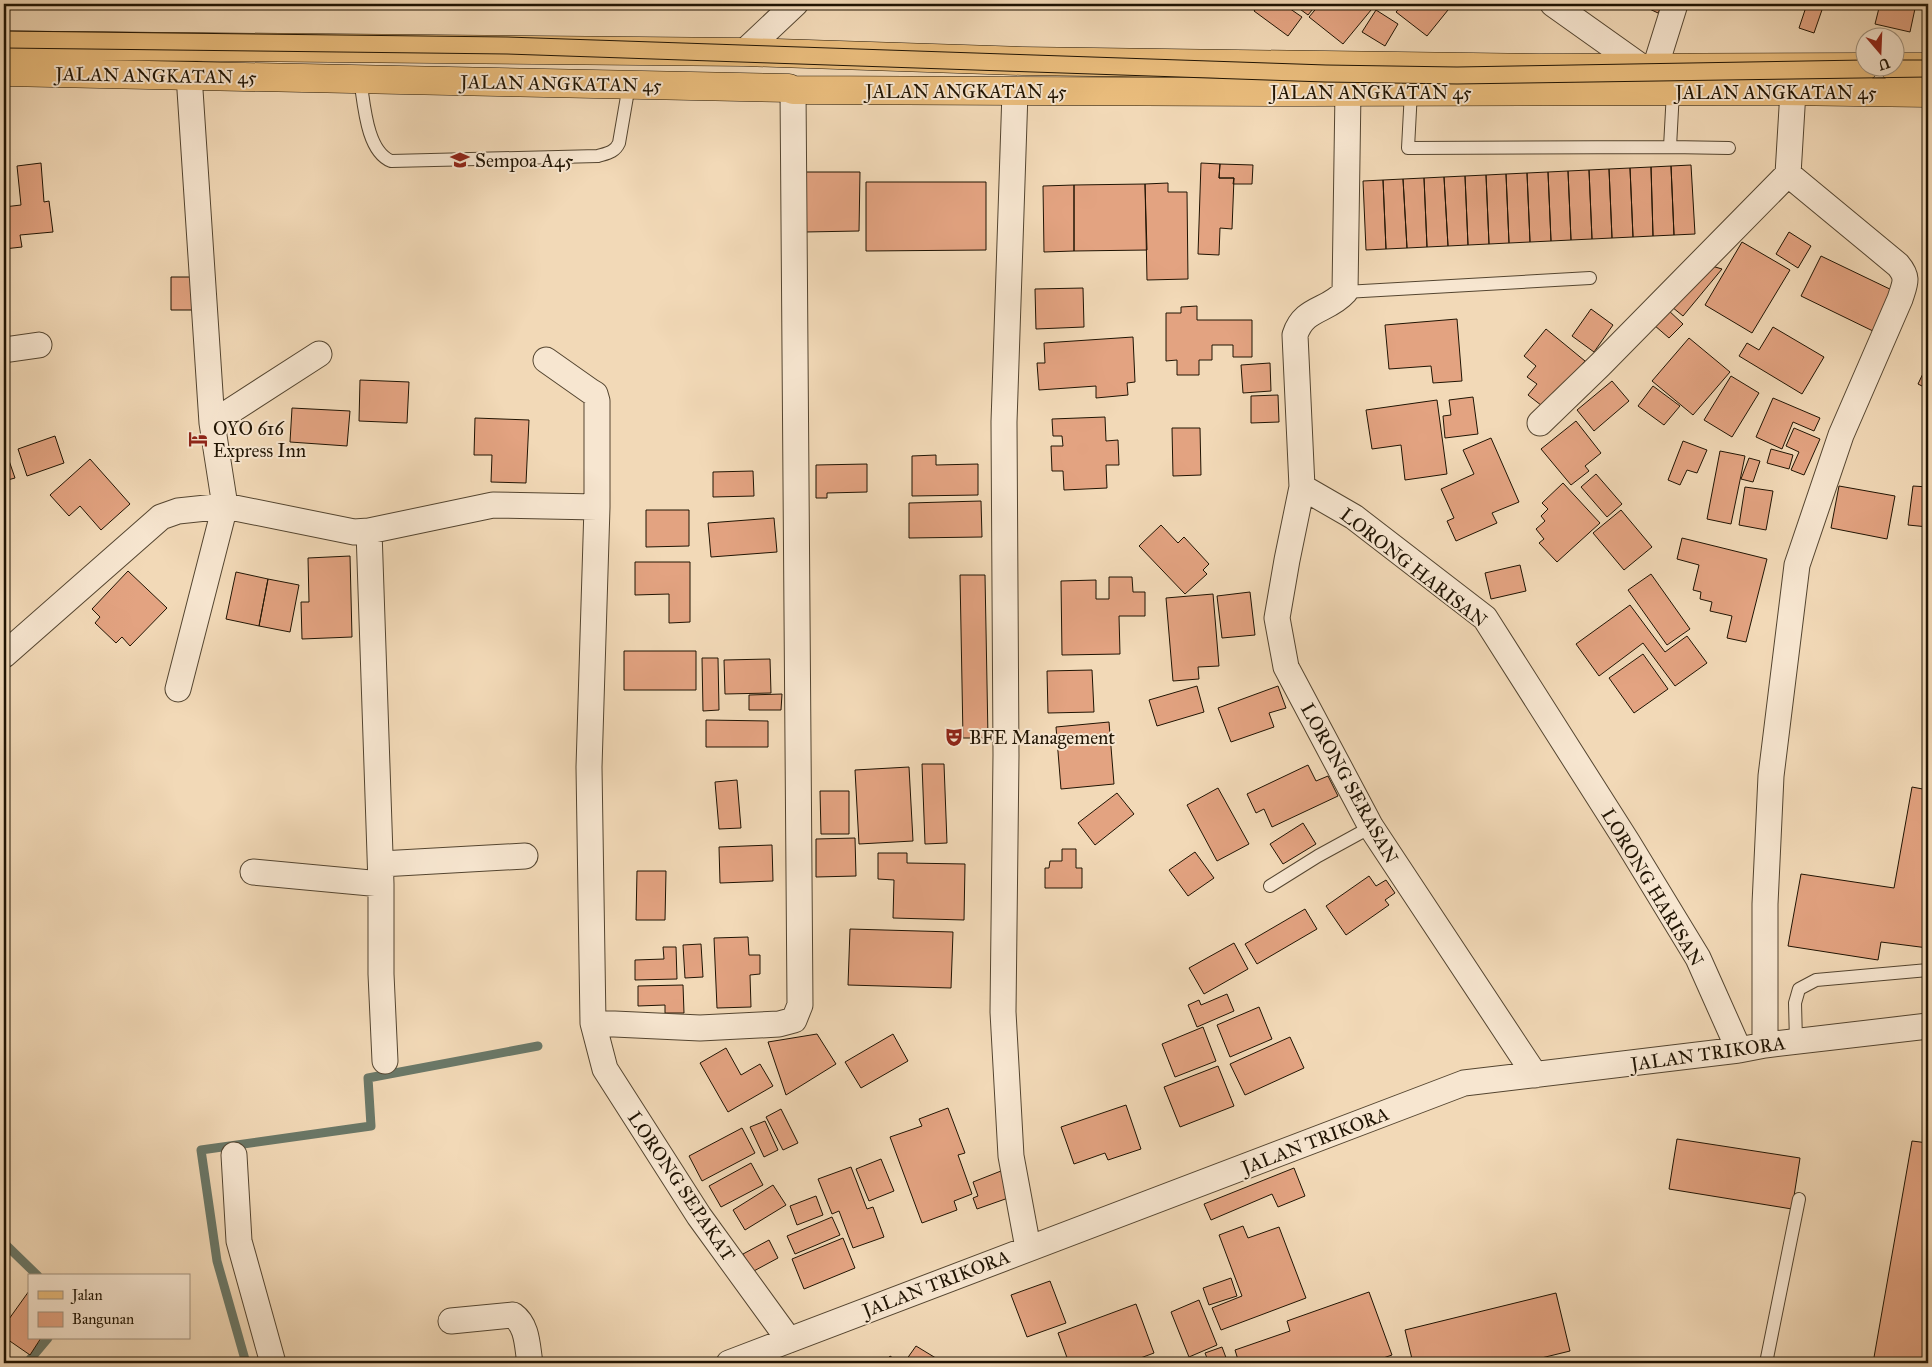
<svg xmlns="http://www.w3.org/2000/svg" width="1932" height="1367" font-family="'IM FELL Great Primer',serif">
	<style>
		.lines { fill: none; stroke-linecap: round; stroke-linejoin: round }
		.stream { stroke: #6a7868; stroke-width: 9 }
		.building { fill: #e3a381; stroke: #201403 }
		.lane-casing { stroke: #544530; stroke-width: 14 }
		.street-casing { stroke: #544530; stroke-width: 27 }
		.primary-casing { stroke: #201403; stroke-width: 29 }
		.lane { stroke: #f7e6d0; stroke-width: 12 }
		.street { stroke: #f7e6d0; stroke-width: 25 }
		.primary { stroke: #e9bc7c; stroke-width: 28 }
		.tram { stroke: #201403; stroke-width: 1 }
		.labels { text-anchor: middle; stroke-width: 4; stroke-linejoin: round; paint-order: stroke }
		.street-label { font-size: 19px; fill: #201403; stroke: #f7e6d0 }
		.poi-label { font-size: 19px; fill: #201403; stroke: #f7e6d0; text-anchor: start }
	</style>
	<rect width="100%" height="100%" fill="#f2d9b7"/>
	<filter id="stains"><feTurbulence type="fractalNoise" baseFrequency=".004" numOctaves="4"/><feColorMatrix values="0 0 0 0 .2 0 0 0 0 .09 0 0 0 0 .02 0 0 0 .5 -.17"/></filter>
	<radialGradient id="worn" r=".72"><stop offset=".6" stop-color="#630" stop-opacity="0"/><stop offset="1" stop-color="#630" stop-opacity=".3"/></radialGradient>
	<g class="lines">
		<!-- stream -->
		<path class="stream" d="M4 1243 38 1276
			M27 1363 48 1338
			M246 1363 217 1261 201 1150 371 1126 368 1078 538 1046"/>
	</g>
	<!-- building -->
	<path class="building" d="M1259 4H1283L1302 17 1288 36 1254 11Z
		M1293 4H1317L1308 15Z
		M1320 4H1376L1343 44 1309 17Z
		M1403 4H1440L1448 10 1427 36 1396 12Z
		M1639 4H1663L1658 13Z
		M1807 4H1824L1814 33 1799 28Z
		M1880 4H1916L1910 32 1875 24Z
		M1376 10 1398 24 1385 46 1362 32Z
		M41 163 44 202 49 201 53 232 20 235 22 247 4 249V207L21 205 17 166Z
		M1201 163 1220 164 1219 178H1234L1232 229 1220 228 1219 255 1198 254Z
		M1220 164 1253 165 1252 184H1233L1234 178H1219Z
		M1691 165 1695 234 1674 235 1671 166Z
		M1671 166 1674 235 1653 236 1651 167Z
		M1651 167 1653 236 1633 237 1630 168Z
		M1630 168 1633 237 1612 238 1609 169Z
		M1609 169 1612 238 1592 239 1589 170Z
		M1589 170 1592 239 1571 240 1568 171Z
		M1568 171 1571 240 1551 241 1548 172Z
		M805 172H860L859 231 805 232Z
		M1548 172 1551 241 1530 242 1527 173Z
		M1527 173 1530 242 1509 243 1506 174Z
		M1506 174 1509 243 1489 244 1486 175Z
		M1486 175 1489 244 1468 245 1465 176Z
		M1465 176 1468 245 1448 246 1444 177Z
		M1444 177 1448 246 1427 247 1424 178Z
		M1424 178 1427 247 1407 248 1403 179Z
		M1403 179 1407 248 1386 249 1383 180Z
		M1383 180 1386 249 1366 250 1363 181Z
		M866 182H986V250L866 251Z
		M1168 183V192H1187L1188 279 1147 280 1145 184Z
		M1145 184 1147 250 1074 251V185Z
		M1074 185V251L1044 252 1043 186Z
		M1789 232 1811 246 1798 268 1776 254Z
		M1742 242 1790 270 1752 333 1705 305Z
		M1821 256 1896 292 1875 332 1801 296Z
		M1705 264 1722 269 1683 316 1672 307Z
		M171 277H193V310H171Z
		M1083 288 1084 327 1036 329 1035 289Z
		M1197 306V320H1252V357H1233V345H1212V360H1199V375H1177V360L1166 361V313H1181V307Z
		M1591 309 1613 325 1594 352 1572 336Z
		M1667 309 1683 324 1669 338 1654 325Z
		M1457 319 1462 381 1433 383 1431 366 1389 369 1385 325Z
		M1773 327 1824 357 1802 394 1739 356 1747 343 1759 350Z
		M1546 329 1585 361 1546 409 1528 395 1537 384 1527 377 1536 366 1524 356Z
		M1133 337 1135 382 1127 383 1128 395 1096 398V386L1039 390 1037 363H1045L1044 343Z
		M1689 338 1730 372 1693 415 1652 381Z
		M1270 363 1271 391 1243 393 1241 365Z
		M1928 363V389L1918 384Z
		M1731 376 1759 393 1732 437 1704 420Z
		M360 380 409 382 407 423 359 421Z
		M1612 381 1629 401 1594 431 1577 410Z
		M1653 386 1680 406 1664 425 1638 406Z
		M1278 395 1279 422 1251 423V396Z
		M1473 397 1478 434 1445 438 1443 416 1451 415 1449 400Z
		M1773 398 1820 418 1814 431 1793 422 1782 449 1756 437Z
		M1437 400 1447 474 1405 480 1401 445 1372 449 1366 410Z
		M292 408 350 411 347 446 290 442Z
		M1105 417 1106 441 1118 440 1119 465H1106L1107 488 1064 490 1063 471H1052L1051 446H1063L1062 436H1053L1052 419Z
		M475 418 529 420 526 483 491 482 492 455H474Z
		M1576 421 1601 453 1585 466 1589 471 1571 485 1541 449Z
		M1172 428H1200L1201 475 1173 476Z
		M1794 428 1820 439 1804 475 1791 470 1799 452 1786 446Z
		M55 436 64 463 27 476 18 449Z
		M1491 438 1519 502 1492 513 1497 523 1456 541 1447 521 1454 518 1441 489 1474 474 1463 450Z
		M1683 441 1707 450 1697 473 1687 470 1680 485 1668 480Z
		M4 446 15 478 4 481Z
		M1771 449 1793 455 1789 469 1767 463Z
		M1720 451 1745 456 1731 524 1707 519Z
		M936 455V465L978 464V495L912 496V456Z
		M1749 458 1760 461 1753 482 1741 479Z
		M90 459 130 504 101 530 80 506 69 516 50 495Z
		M867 464V492L827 493V498H816V465Z
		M753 471 754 496 713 497V472Z
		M1596 474 1622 504 1607 517 1581 487Z
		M1563 483 1600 523 1557 562 1539 543 1544 539 1536 529 1545 521 1541 516 1548 509 1542 503Z
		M1839 486 1895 496 1887 539 1831 528Z
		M1913 486 1928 487V527L1908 525Z
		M1745 487 1773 491 1766 530 1739 525Z
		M981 501 982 537 909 538V503Z
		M646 510H689V546L646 547Z
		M1621 510 1652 547 1624 570 1593 533Z
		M774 518 777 552 711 557 708 523Z
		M1161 525 1178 543 1184 537 1209 564 1203 570 1207 574 1185 594 1139 546Z
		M1682 538 1767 559 1746 642 1727 638 1732 616 1710 611 1712 602 1700 599 1701 592 1693 590 1699 565 1677 559Z
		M350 556 352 637 302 639 301 602H309L308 558Z
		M635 562H690V622L669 623V594L635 595Z
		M1520 565 1526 591 1491 599 1485 573Z
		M128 571 167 608 130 646 122 637 116 643 95 623 100 617 92 609Z
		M236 572 268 579 259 626 226 619Z
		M1651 574 1690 629 1667 645 1628 590Z
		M960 575H985L988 738H963Z
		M1109 577H1132L1133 592H1145V616H1119L1120 654 1062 655 1061 581 1096 580V599H1109Z
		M268 579 299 585 290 632 259 626Z
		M1250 592 1255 635 1222 638 1217 596Z
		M1213 594 1219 666 1198 667 1199 679 1173 681 1166 598Z
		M1630 605 1665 652 1687 636 1707 663 1675 686 1643 643 1599 676 1576 644Z
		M624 651H696V690H624Z
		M1643 654 1668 689 1634 713 1609 678Z
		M702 658H718L719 710 703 711Z
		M770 659 771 693 725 694 724 660Z
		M1092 670 1094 712 1048 713 1047 671Z
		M1197 686 1204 712 1157 726 1149 700Z
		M1278 686 1286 708 1269 713 1274 727 1231 742 1218 708Z
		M782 694 781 710H749V695Z
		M706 720 768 721V747H706Z
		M1109 722 1114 784 1061 789 1056 727Z
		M922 764H944L947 843 925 844Z
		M1308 765 1316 781 1328 776 1338 796 1272 827 1264 809 1256 813 1247 794Z
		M909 767 913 841 859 844 855 770Z
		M737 780 741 828 719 829 715 782Z
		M1912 787 1928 790V948L1881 942 1878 960 1788 946 1801 874 1894 888Z
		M1218 788 1249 844 1217 861 1187 805Z
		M820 791H849V834H821Z
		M1117 793 1134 814 1095 845 1078 823Z
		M1303 823 1316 844 1283 864 1270 844Z
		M855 838 856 876 816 877V839Z
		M772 845 773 881 720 883 719 847Z
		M1062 849H1076V868H1082V888H1045V868H1049L1050 861H1062Z
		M1195 852 1214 878 1188 896 1169 870Z
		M878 853H907V863L965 864 964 920 893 918 894 880 878 879Z
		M637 871H666L665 920H636Z
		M1369 876 1376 886 1386 880 1395 893 1385 900 1389 905 1346 935 1326 906Z
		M1305 909 1317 929 1257 964 1245 944Z
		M850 929 953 932 951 988 848 985Z
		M748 937 749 955H760V974L750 975 751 1007 717 1008 714 938Z
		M1234 943 1248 969 1204 994 1189 968Z
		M701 944 703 977 685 978 683 945Z
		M663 947H676L677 979 635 980V960L664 959Z
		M683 985 684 1013H665V1005L638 1006V986Z
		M1227 994 1234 1011 1197 1027 1188 1005 1199 1000 1201 1005Z
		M1259 1007 1272 1039 1230 1057 1217 1025Z
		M1203 1027 1216 1061 1175 1077 1162 1044Z
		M817 1034 836 1064 786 1095 768 1042Z
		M893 1034 908 1061 861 1088 845 1062Z
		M1290 1037 1304 1068 1245 1095 1230 1064Z
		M726 1048 741 1075 760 1064 773 1086 728 1112 700 1063Z
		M1218 1066 1234 1106 1180 1127 1164 1087Z
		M1126 1105 1141 1149 1108 1160 1105 1153 1074 1164 1061 1127Z
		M948 1108 965 1153 958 1155 972 1194 954 1201 957 1210 922 1223 890 1137 922 1126 919 1119Z
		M781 1109 798 1143 783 1150 766 1117Z
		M765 1121 778 1150 764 1157 750 1127Z
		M742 1128 755 1153 702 1181 689 1156Z
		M1677 1139 1800 1158 1792 1209 1669 1189Z
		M1912 1141 1928 1143V1328L1922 1363H1873Z
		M881 1159 894 1191 869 1201 856 1169Z
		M751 1163 763 1185 721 1207 709 1186Z
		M851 1167 867 1209 873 1207 884 1237 853 1248 839 1211 832 1214 818 1179Z
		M1294 1168 1305 1196 1278 1207 1272 1194 1211 1220 1204 1204Z
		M1001 1171 1011 1197 977 1209 973 1198 978 1196 973 1182Z
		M773 1185 786 1205 745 1230 733 1210Z
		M816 1196 823 1215 797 1225 790 1206Z
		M832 1217 840 1235 795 1254 787 1236Z
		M1243 1226 1248 1238 1279 1227 1306 1298 1221 1330 1212 1308 1242 1296 1219 1235Z
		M843 1238 855 1268 804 1289 792 1259Z
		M769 1240 778 1258 752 1272 743 1254Z
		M1231 1278 1237 1296 1209 1305 1203 1288Z
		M1050 1281 1066 1323 1027 1337 1011 1295Z
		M29 1291V1338H41L30 1355 4 1337V1326Z
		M1369 1292 1392 1355 1369 1363H1239L1235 1350 1290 1331 1287 1321Z
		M1556 1293 1570 1351 1521 1363H1413L1405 1330Z
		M1199 1300 1217 1345 1189 1357 1171 1312Z
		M1136 1304 1154 1353 1127 1363H1069L1058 1333Z
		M916 1346 944 1363H904Z
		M1222 1347 1228 1363H1209L1205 1353Z
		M890 1356 900 1363H885Z"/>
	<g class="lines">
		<!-- lane casing -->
		<g class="lane-casing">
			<path id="lane" d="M360 79C364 102 366 151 391 161L598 156C608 153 615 152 619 143L629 85
				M1411 91 1408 148 1670 147 1673 91
				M1670 147 1729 148
				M1345 292 1590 278
				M1270 886 1318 856 1371 827
				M1796 1041 1795 1003 1799 989 1816 980 1928 970
				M1766 1363 1799 1199"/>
		</g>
		<!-- street casing -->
		<g class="street-casing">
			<path id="street" d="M1553 4 1643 68
				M744 52 795 4
				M1655 68 1675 4
				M1348 91 1345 292C1327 312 1304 307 1295 335L1302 487 1354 517 1485 618 1628 843 1698 958 1739 1050
				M1015 92 1004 422 1006 755 1003 1012 1011 1156 1028 1248
				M4 350 39 345
				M546 360 590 391 595 394 597 401V507
				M212 423 319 354
				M1540 423 1600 365 1788 174
				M1302 487 1287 560 1277 618 1286 667 1371 827 1535 1075
				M369 531 381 884V974L385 1061
				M4 655 161 517 178 511 225 506 354 532 369 531 493 505 597 507 589 767 593 1023 700 1028 779 1024 794 1020 800 1005 793 90
				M178 689 225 506 212 423 189 75
				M381 864 525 856
				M253 872 381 884
				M593 1023 605 1069 699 1216 789 1340
				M1765 1045V904L1771 776 1797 565 1841 435 1900 299C1905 283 1909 278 1898 265L1788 174 1793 91
				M234 1155 239 1241 273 1363
				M451 1321 513 1315C528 1326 527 1346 530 1363
				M729 1363 1464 1083 1739 1050 1765 1045 1928 1026"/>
		</g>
		<!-- primary casing -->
		<g class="primary-casing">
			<path id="primary" d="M4 45 744 52 1022 61 1539 68 1864 67
				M1894 67H1928
				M4 72 789 88 793 90 1300 92 1779 91 1928 93"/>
		</g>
		<!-- lane -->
		<use href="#lane" class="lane"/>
		<!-- street -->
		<use href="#street" class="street"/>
		<!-- primary -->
		<use href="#primary" class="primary"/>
		<!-- tram -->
		<path class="tram" d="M4 31 507 37 1326 65 1457 67 1864 60
			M4 48 507 54 1325 82 1457 84 1928 77
			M1894 60H1928"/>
	</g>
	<!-- icons -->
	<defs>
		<g id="school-bare" transform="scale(1.5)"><path d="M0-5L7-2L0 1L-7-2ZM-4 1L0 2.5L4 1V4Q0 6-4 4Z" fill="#8f2418" stroke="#f7e6d0" stroke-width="2.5" paint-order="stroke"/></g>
		<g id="hotel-bare" transform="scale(1.5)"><path d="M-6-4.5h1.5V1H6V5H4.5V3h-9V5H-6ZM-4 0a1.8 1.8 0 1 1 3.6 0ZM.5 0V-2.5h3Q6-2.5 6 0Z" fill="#8f2418" stroke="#f7e6d0" stroke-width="2.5" paint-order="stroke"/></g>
		<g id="theatre-bare" transform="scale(1.5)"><path d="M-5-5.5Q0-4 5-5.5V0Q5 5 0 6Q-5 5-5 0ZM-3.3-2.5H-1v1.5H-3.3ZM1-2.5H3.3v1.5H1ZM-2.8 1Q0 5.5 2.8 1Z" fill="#8f2418" stroke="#f7e6d0" stroke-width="2.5" paint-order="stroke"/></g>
	</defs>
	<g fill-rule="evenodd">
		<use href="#school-bare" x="460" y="160"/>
		<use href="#hotel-bare" x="198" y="439"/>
		<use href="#theatre-bare" x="954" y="737"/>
	</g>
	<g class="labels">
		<!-- street labels -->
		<g class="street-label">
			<text transform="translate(156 75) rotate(1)" y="7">JALAN ANGKATAN 45</text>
			<text transform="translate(561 83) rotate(1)" y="7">JALAN ANGKATAN 45</text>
			<text x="966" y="98">JALAN ANGKATAN 45</text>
			<text x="1371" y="99">JALAN ANGKATAN 45</text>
			<text x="1776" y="99">JALAN ANGKATAN 45</text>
			<text transform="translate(1414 567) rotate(38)" y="7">LORONG HARISAN</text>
			<text transform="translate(1350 783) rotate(61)" y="7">LORONG SERASAN</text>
			<text transform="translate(1653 887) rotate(59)" y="7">LORONG HARISAN</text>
			<text transform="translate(1708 1053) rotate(-8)" y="7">JALAN TRIKORA</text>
			<text transform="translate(1315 1140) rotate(-21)" y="7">JALAN TRIKORA</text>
			<text transform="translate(682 1186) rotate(56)" y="7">LORONG SEPAKAT</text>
			<text transform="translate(936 1283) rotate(-21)" y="7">JALAN TRIKORA</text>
		</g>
		<!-- poi labels -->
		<g class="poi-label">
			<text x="475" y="167">Sempoa A45</text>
			<text x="213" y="435">OYO 616<tspan x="213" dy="22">Express Inn</tspan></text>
			<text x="969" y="744">BFE Management</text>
		</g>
	</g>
	<!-- margin -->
	<rect width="1932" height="1367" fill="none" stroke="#f2d9b7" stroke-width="20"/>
	<rect x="5" y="5" width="1922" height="1357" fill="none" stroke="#201403" stroke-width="2.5"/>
	<rect x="10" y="10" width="1912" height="1347" fill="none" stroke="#201403"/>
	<!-- legend -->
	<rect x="28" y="1274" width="162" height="65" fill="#f7e6d0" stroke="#a1927e"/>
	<rect x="38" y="1291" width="25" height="8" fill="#e9bc7c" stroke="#a1927e"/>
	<text x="72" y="1300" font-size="15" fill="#201403">Jalan</text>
	<rect x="38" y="1312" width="25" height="15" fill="#e3a381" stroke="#a1927e"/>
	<text x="72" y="1324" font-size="15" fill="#201403">Bangunan</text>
	<!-- north arrow -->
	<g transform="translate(1880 52) rotate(161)"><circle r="24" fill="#f7e6d0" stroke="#a1927e"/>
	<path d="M0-4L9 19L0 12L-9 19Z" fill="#8f2418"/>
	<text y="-8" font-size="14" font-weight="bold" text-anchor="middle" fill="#201403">U</text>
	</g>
	<rect width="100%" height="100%" filter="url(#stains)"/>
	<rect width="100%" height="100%" fill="url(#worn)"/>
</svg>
